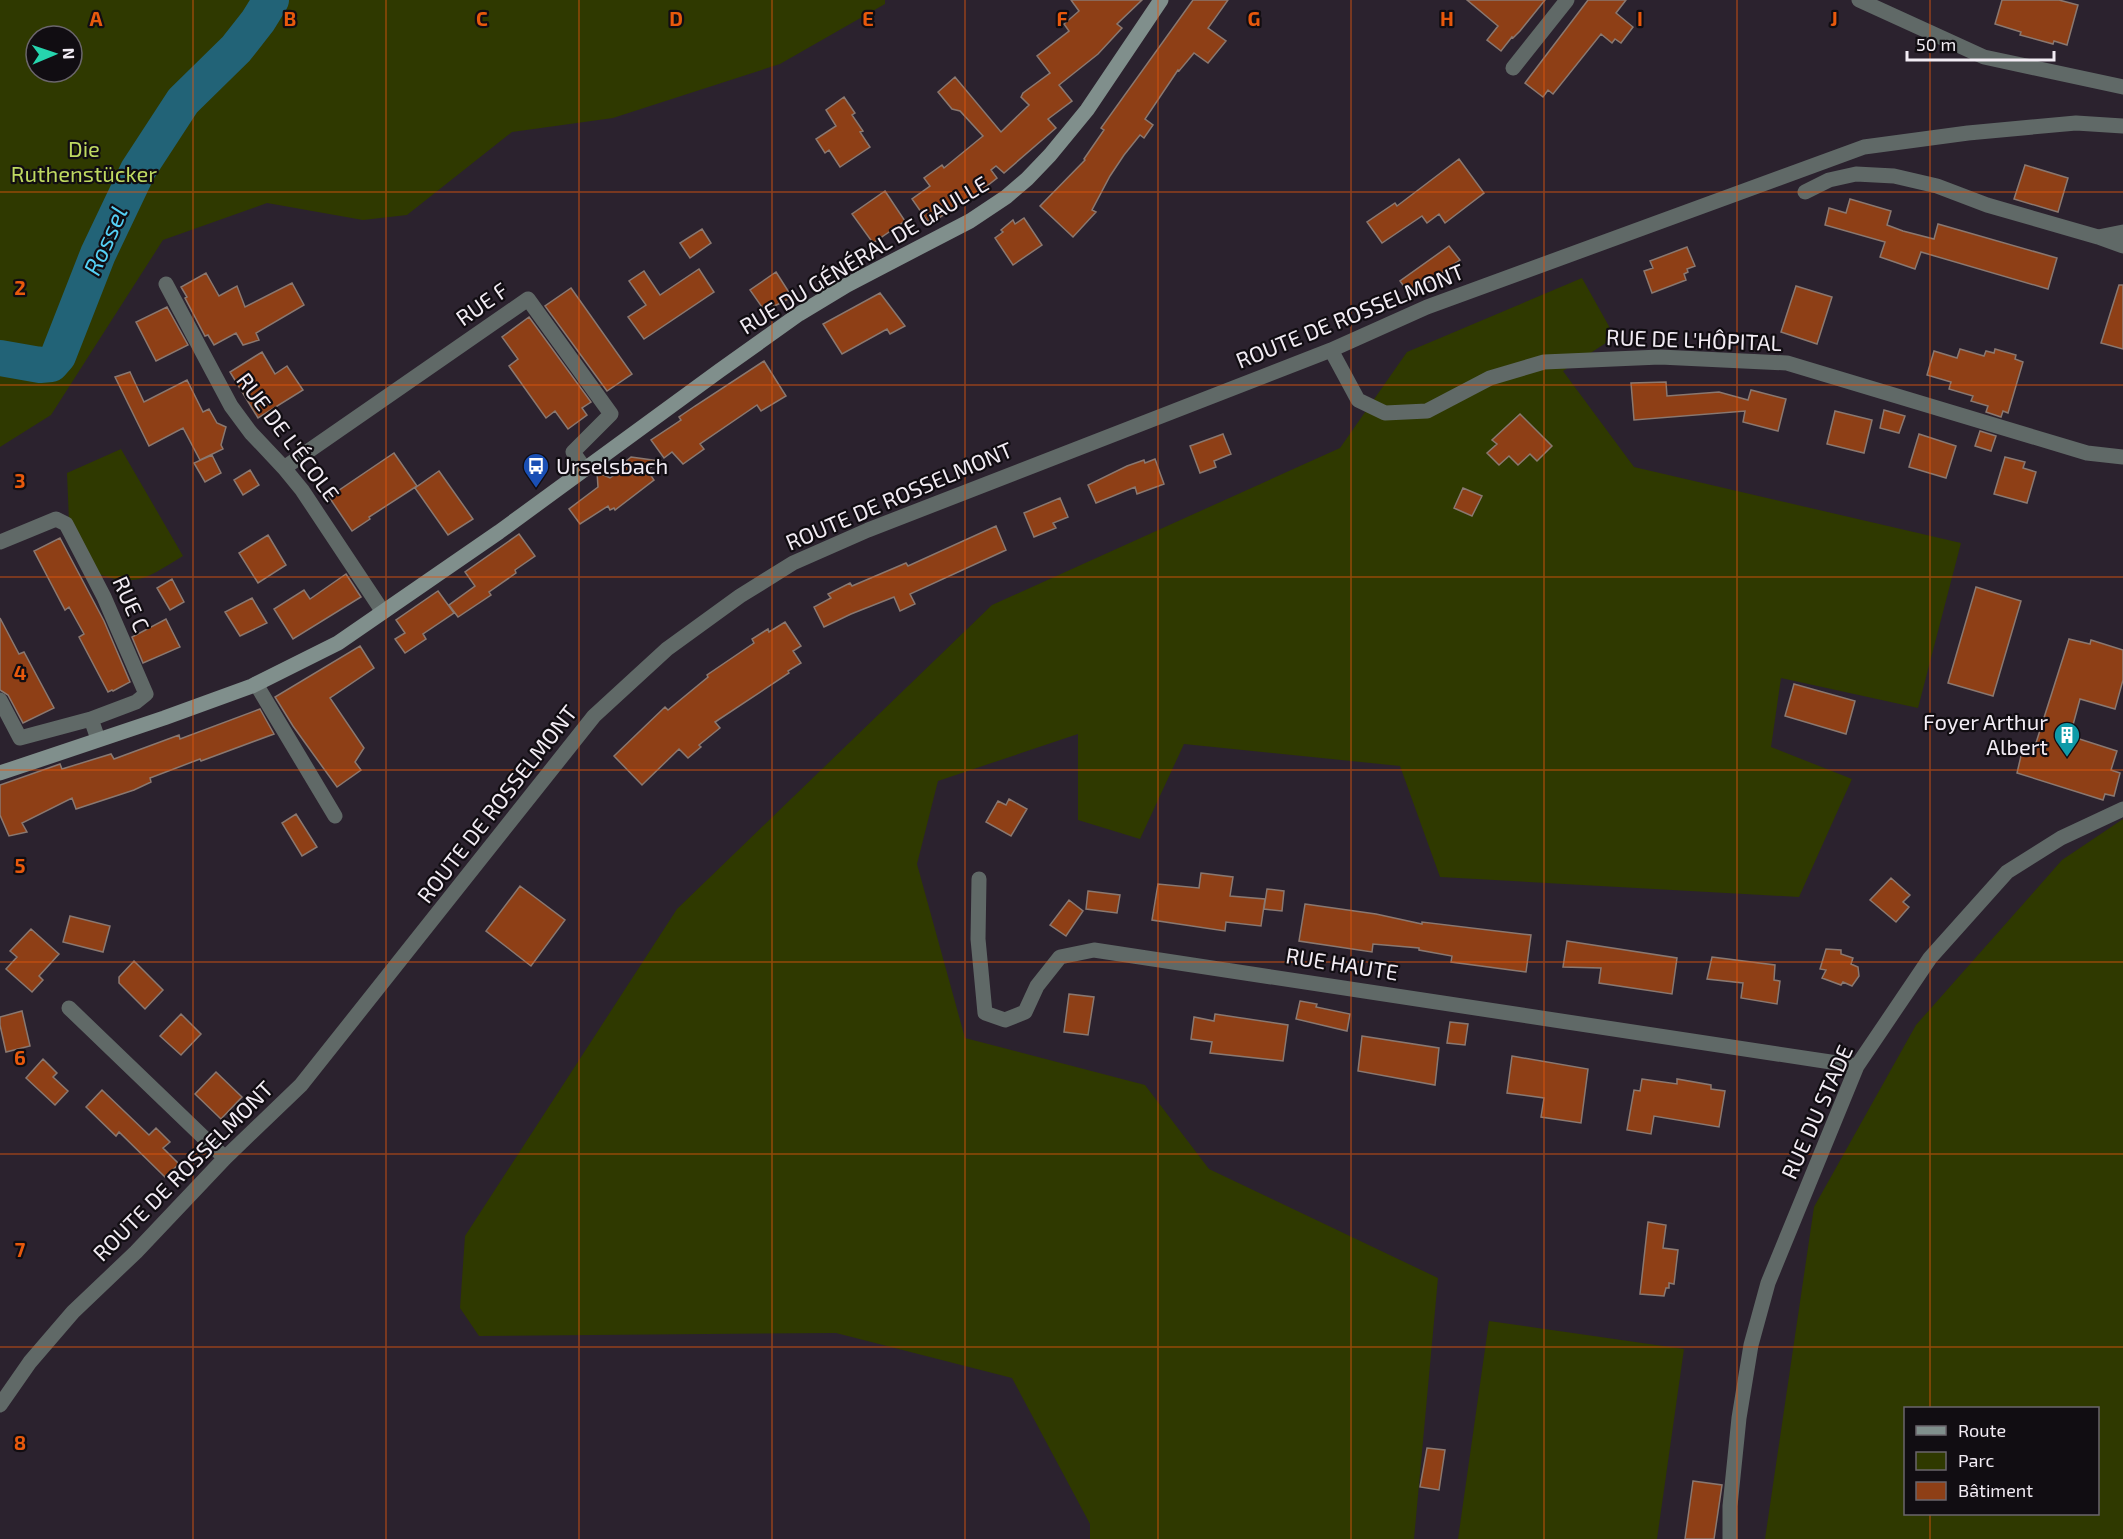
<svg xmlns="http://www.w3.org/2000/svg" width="2123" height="1539" font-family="'Exo 2',sans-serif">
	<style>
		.green { fill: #2f3900; fill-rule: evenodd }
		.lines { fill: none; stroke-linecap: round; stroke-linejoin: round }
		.river { stroke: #226377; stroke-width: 36 }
		.building { fill: #8e3f16; stroke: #8a7870; stroke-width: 1.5 }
		.street { stroke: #606967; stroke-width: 15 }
		.secondary { stroke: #808f8c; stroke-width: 15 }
		.grid { fill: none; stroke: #e8590c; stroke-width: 1.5; stroke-opacity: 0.55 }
		.labels { text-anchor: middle; stroke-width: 4.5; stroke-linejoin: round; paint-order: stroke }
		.park-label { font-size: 22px; fill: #bfd961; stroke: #110d12 }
		.street-label { font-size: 22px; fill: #f2ecf4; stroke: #110d12 }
		.poi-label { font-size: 22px; fill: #f2ecf4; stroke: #110d12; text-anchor: start }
		.water-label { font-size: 24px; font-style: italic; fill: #55d0f5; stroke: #110d12 }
		.grid-label { font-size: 20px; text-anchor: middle; font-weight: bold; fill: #e8590c; stroke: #110d12; stroke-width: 4.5; stroke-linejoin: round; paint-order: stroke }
	</style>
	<rect width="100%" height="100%" fill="#2b222e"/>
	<!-- green -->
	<path class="green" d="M0 0H885V4L780 64 613 118 512 132 407 215 363 220 267 203 163 240 51 415 0 447ZM36 36H72V72H36Z
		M1582 278 1615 337 1563 371 1634 467 1961 543 1918 708 1781 678 1771 747 1852 779 1799 897 1440 877 1400 766 1184 744 1140 839 1078 820V734L938 781 917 864 965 1038 1145 1085 1209 1169 1438 1278 1414 1539H1090V1524L1012 1378 836 1333 479 1336 460 1308 465 1236 677 909 992 605 1340 448 1407 352Z
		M121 449 183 556C151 575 137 589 99 574L69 521 67 473Z
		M2123 819V1539H1765L1814 1207 1916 1025 2062 860ZM1906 1408H2098V1514H1906Z
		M1489 1321 1684 1349 1657 1539H1458Z"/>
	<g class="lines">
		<!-- river -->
		<path class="river" d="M0 358 40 365 51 364 58 356 98 254 138 170 183 101 236 49 258 21 271 0"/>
	</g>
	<!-- building -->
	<path class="building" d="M1071 0H1142L1117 24 1122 28 1098 54 1059 85 1072 101 1048 119 1056 128 1004 173 996 166 991 170 997 178 982 190 939 218 937 215 928 222 912 199 930 186 924 178 942 165 944 168 983 136 960 111 952 109 938 92 955 77 1001 132 1029 105 1021 97 1023 93 1050 73 1037 56 1069 31 1064 24 1079 11Z
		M1193 0H1228L1208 28 1226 41 1208 63 1194 53 1179 71 1178 70 1145 119 1153 125 1144 138 1140 135 1124 155 1110 176 1092 210 1096 212 1073 237 1040 206 1085 160 1084 159 1104 130 1101 128Z
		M1467 0H1545L1520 31 1513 38 1512 37 1501 51 1487 40 1498 26Z
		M1588 0H1626L1616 13 1633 27 1621 43 1615 39 1612 43 1601 34 1553 94 1548 90 1543 97 1525 83Z
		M2002 0H2059L2078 5 2067 45 2054 41 2053 44 2020 35 2021 32 1995 24Z
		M844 97 855 113 852 115 863 131 860 132 870 147 840 167 829 150 825 153 816 139 836 126 826 110Z
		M1459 159 1484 193 1445 223 1439 214 1427 223 1422 216 1382 243 1367 222 1395 203 1397 206Z
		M2025 165 2068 178 2058 212 2014 199Z
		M885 191 905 221 873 243 852 214Z
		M1850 199 1891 211 1887 225 1903 231 1934 239 1938 224 2057 258 2048 289 1921 252 1915 269 1880 257 1885 242 1825 225 1829 208 1846 213Z
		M1024 218 1042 245 1013 265 995 238 1003 232 1001 230 1013 220 1015 224Z
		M702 229 711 243 690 258 680 243Z
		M1449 246 1460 260 1410 295 1400 281Z
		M1687 247 1695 266 1687 269 1688 272 1684 274 1686 280 1652 293 1644 271 1653 268 1650 261Z
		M699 269 714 292 644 339 628 317 646 305 629 281 644 271 660 295Z
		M776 272 792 297 783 302 774 306 772 304 764 310 750 290Z
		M206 273 219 296 237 286 245 307 292 283 304 305 256 333 259 340 243 345 236 333 214 345 208 335 205 336 185 298 187 297 181 287Z
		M2119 285H2123V349L2101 343Z
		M1796 286 1832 297 1817 344 1781 332Z
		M571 288 632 374 607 391 545 306Z
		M880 293 905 326 890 334 887 329 842 354 823 324Z
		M167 307 188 345 156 361 136 322Z
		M529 317 591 402 582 408 587 415 568 429 555 411 546 418 509 366 518 359 502 337Z
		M1960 349 1984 356 1986 351 1994 353 1995 349 2016 355 2015 359 2023 362 2008 413 2003 411 2001 417 1986 412 1988 406 1971 401 1973 396 1949 389 1951 382 1927 375 1934 351 1957 358Z
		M262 352 275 374 287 366 303 390 258 418 230 372Z
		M764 361 786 396 761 411 757 405 700 444 704 449 683 464 672 452 664 458 651 440 681 420 679 417 695 406Z
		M130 372 144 402 187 380 203 412 209 409 217 423 226 427 221 445 223 449 200 460 183 428 149 446 115 377Z
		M1666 382 1667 396 1719 392 1748 400 1751 390 1786 399 1778 431 1743 422 1745 411 1634 420 1631 383Z
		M1884 410 1905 416 1899 433 1880 428Z
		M1835 411 1872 420 1864 453 1827 444Z
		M1520 414 1552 446 1537 461 1530 454 1518 465 1509 456 1499 465 1487 453 1497 444 1492 440Z
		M1980 431 1996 436 1991 451 1975 446Z
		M1223 434 1231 454 1214 461 1216 467 1200 473 1190 446Z
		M1919 434 1956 446 1946 478 1909 467Z
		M394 453 417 486 369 517 370 519 352 531 329 497Z
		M212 455 221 473 205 482 194 463Z
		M631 457 660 461 647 470 654 480 615 510 614 508 610 510 608 506 580 524 569 509 598 487 597 472 610 478 626 467 625 462Z
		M2005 457 2025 462 2023 468 2036 472 2027 503 1994 494Z
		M1155 459 1164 484 1137 494 1135 487 1096 503 1088 485 1127 466 1144 460 1145 463Z
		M250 470 259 485 243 495 234 480Z
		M439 471 473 519 448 535 415 488Z
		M1463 488 1482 496 1472 516 1454 508Z
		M1060 498 1068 517 1053 523 1056 528 1034 537 1024 513Z
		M996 526 1006 550 910 594 915 604 900 611 894 597 851 614 824 627 814 607 831 598 828 594 850 583 852 586 906 563 908 566Z
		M519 534 535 556 515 570 516 573 489 592 491 595 458 617 449 605 475 586 465 572Z
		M268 535 286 565 258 583 239 553Z
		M60 538 104 621 130 682 113 691 112 690 108 692 79 637 84 634 69 607 65 610 34 551Z
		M346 574 361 597 293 639 274 609 304 590 310 599Z
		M172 579 184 602 170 610 157 588Z
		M1976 587 2021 601 1993 696 1948 683Z
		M438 591 454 613 423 634 426 639 405 653 395 639 405 633 396 620Z
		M252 598 267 623 240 636 225 612Z
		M0 618 19 654 24 652 54 708 23 723 8 695 0 690Z
		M166 619 180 647 143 663 132 637Z
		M785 622 801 646 793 651 801 663 788 671 789 673 715 722 720 728 699 745 701 747 688 758 679 749 642 785 614 756 665 707 668 710 708 677 707 675 754 643 752 639 768 629 769 632Z
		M2069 639 2090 644 2091 640 2123 650V680L2115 709 2080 699 2070 736 2117 751 2111 770 2120 773 2114 796 2105 794 2103 800 2017 773 2024 743 2035 746Z
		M360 646 374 668 330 698 364 748 355 762 361 770 337 787 293 726 275 697Z
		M1794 684 1855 701 1846 734 1785 716Z
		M260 709 274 734 201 761 200 759 150 778 151 782 134 790 76 809 72 798 22 823 27 832 9 836 0 815V785L60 764 62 769 111 754 114 759 179 735 180 739Z
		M1009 799 1027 809 1011 836 986 822 998 801 1006 805Z
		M296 814 317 847 302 856 282 823Z
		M1201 873 1233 877 1230 896 1265 899 1261 926 1226 922 1225 931 1152 920 1158 884 1199 888Z
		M1891 878 1910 895 1903 902 1909 907 1896 922 1870 900Z
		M520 886 565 920 531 966 486 931Z
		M1267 889 1284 891 1282 911 1264 909Z
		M1088 891 1120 895 1117 913 1086 909Z
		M1069 900 1083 911 1066 936 1050 925Z
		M1305 904 1376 914 1422 924V922L1531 935 1526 972 1451 962 1452 956 1419 950V948L1373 944 1372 952 1299 941Z
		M70 916 110 926 103 952 63 942Z
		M31 929 59 954 39 976 43 980 32 992 6 969 17 957 10 951Z
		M1567 941 1677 958 1672 994 1599 983 1601 968 1563 967Z
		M1826 949 1841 950V954L1853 958 1851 964 1858 967 1859 976 1852 986 1843 982 1841 985 1822 978 1826 970 1820 969Z
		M1712 957 1775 965 1774 980 1780 981 1777 1004 1741 998 1743 983 1707 979Z
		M134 961 163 990 145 1009 119 983V977Z
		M1069 994 1094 997 1088 1035 1064 1032Z
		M1300 1001 1317 1004 1316 1007 1350 1014 1347 1031 1296 1019Z
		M22 1011 30 1046 6 1052 0 1025V1017Z
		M181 1014 201 1034 181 1055 160 1036Z
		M1215 1014 1288 1025 1283 1061 1210 1053 1212 1042 1191 1039 1194 1017 1214 1021Z
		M1450 1022 1468 1024 1465 1045 1447 1043Z
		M1362 1036 1439 1048 1435 1085 1358 1071Z
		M1512 1056 1588 1069 1581 1123 1541 1117 1544 1098 1507 1093Z
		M43 1059 57 1073 53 1077 68 1091 55 1105 26 1078Z
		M216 1072 242 1097 221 1119 195 1094Z
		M1642 1079 1677 1084V1079L1711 1085V1089L1725 1091 1719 1127 1654 1116 1651 1134 1627 1130 1634 1090 1640 1091Z
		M102 1090 149 1135 156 1128 170 1142 163 1148 179 1164 165 1177 119 1132 116 1136 86 1107Z
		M1648 1222 1666 1225 1663 1248 1678 1250 1674 1284 1669 1283V1288H1666L1664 1296 1640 1294Z
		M1427 1448 1445 1450 1439 1490 1420 1487Z
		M1693 1481 1722 1485 1714 1539H1685Z"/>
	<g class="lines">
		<!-- street -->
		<path class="street" d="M1859 0 1984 57 2123 87
			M1513 68 1567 0
			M1805 192 1829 180 1856 174 1894 176 1937 186 1987 205 2098 237 2123 246
			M2098 237 2123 232
			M166 284 231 406 251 433 284 468 302 490 383 612
			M1331 350 1358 400 1385 413 1427 411 1490 378 1544 362 1660 357 1787 363 2087 453 2123 457
			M284 468 528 299 611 414 573 452 585 469
			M0 542 56 519 66 524 104 597 146 694 136 702 91 719 98 739
			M256 684 335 816
			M0 700 20 738 91 719
			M979 879 978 939 985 1013 1005 1020 1025 1012 1037 986 1060 957 1094 950 1857 1066
			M69 1008 225 1158
			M0 1405 30 1362 73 1312 136 1252 225 1158 301 1085 594 716 667 649 740 596 793 563 868 530 1331 350 1427 307 1864 147 1968 133 2076 123 2123 126
			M1730 1539V1506L1739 1418 1751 1345 1768 1283 1857 1066 1930 958 2007 872 2061 838 2123 809"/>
		<!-- secondary -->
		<path class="secondary" d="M0 773 164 718 252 686 338 643 499 532 719 371 799 314 847 285 970 221 1006 197 1027 179 1050 155 1087 110 1161 0"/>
	</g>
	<!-- grid -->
	<path class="grid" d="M193 0V1539M386 0V1539M579 0V1539M772 0V1539M965 0V1539M1158 0V1539M1351 0V1539M1544 0V1539M1737 0V1539M1930 0V1408M0 192H2123M0 385H2123M0 577H2123M0 770H2123M0 962H2123M0 1154H2123M0 1347H2123M1930 1514V1539"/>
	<!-- icons -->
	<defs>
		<g id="bus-pin" transform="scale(1.35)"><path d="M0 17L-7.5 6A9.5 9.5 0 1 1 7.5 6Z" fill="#1a4fb4" stroke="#110d12"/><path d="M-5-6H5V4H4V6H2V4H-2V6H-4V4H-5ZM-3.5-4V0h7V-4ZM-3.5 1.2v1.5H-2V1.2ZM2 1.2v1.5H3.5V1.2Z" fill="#fff"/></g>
		<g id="building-pin" transform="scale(1.35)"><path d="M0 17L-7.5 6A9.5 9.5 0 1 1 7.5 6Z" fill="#0f9aa8" stroke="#110d12"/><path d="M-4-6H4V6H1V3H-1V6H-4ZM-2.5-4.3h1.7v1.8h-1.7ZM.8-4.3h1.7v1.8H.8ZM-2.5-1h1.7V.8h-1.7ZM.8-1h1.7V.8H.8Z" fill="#fff"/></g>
	</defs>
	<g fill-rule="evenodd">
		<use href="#bus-pin" x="536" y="466"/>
		<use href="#building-pin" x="2067" y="735"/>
	</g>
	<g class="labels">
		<!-- park labels -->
		<g class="park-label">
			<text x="84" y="157">Die<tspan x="84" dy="25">Ruthenstücker</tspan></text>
		</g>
		<!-- street labels -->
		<g class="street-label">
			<text transform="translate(864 255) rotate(-31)" y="8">RUE DU GÉNÉRAL DE GAULLE</text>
			<text transform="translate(482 304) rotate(-35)" y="8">RUE F</text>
			<text transform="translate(1350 316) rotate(-22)" y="8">ROUTE DE ROSSELMONT</text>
			<text transform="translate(1694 340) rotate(2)" y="8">RUE DE L'HÔPITAL</text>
			<text transform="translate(288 437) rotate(53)" y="8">RUE DE L'ÉCOLE</text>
			<text transform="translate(899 496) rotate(-23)" y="8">ROUTE DE ROSSELMONT</text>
			<text transform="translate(131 604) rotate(66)" y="8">RUE C</text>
			<text transform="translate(497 804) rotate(-52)" y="8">ROUTE DE ROSSELMONT</text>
			<text transform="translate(1342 964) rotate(9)" y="8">RUE HAUTE</text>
			<text transform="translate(1817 1112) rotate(-66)" y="8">RUE DU STADE</text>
			<text transform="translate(183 1171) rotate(-45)" y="8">ROUTE DE ROSSELMONT</text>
		</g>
		<!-- poi labels -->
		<g class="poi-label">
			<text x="556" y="474">Urselsbach</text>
			<text x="2048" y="730" text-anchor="end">Foyer Arthur<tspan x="2048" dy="25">Albert</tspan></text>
		</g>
		<!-- water labels -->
		<g class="water-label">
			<text transform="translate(106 241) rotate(-66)" y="8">Rossel</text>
		</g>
	</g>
	<g class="grid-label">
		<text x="96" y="26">A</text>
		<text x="290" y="26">B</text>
		<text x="482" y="26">C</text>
		<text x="676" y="26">D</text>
		<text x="868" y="26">E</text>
		<text x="1062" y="26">F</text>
		<text x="1254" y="26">G</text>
		<text x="1447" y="26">H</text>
		<text x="1640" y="26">I</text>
		<text x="1834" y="26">J</text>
		<text x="20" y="295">2</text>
		<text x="20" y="488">3</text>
		<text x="20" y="680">4</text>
		<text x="20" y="873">5</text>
		<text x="20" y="1065">6</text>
		<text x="20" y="1257">7</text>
		<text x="20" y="1450">8</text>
	</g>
	<!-- legend -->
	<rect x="1904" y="1407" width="195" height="108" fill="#110d12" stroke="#6b666c" stroke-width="1.5"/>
	<rect x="1916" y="1426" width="30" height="9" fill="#808f8c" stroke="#6b666c" stroke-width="1.5"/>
	<text x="1958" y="1437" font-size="18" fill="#f2ecf4">Route</text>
	<rect x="1916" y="1452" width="30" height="18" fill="#2f3900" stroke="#6b666c" stroke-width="1.5"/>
	<text x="1958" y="1467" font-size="18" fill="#f2ecf4">Parc</text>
	<rect x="1916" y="1482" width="30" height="18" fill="#8e3f16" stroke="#6b666c" stroke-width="1.5"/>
	<text x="1958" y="1497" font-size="18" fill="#f2ecf4">Bâtiment</text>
	<!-- north arrow -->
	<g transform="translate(54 54) rotate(88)"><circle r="28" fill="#110d12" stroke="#6b666c" stroke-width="1.5"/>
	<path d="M0-4.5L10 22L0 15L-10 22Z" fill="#26d5ae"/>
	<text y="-9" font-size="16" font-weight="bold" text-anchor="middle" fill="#f2ecf4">N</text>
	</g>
	<!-- scale -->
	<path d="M1907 51v9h147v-9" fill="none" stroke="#f2ecf4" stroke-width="3"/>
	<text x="1916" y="51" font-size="18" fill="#f2ecf4" stroke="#110d12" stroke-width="4.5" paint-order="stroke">50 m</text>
</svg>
